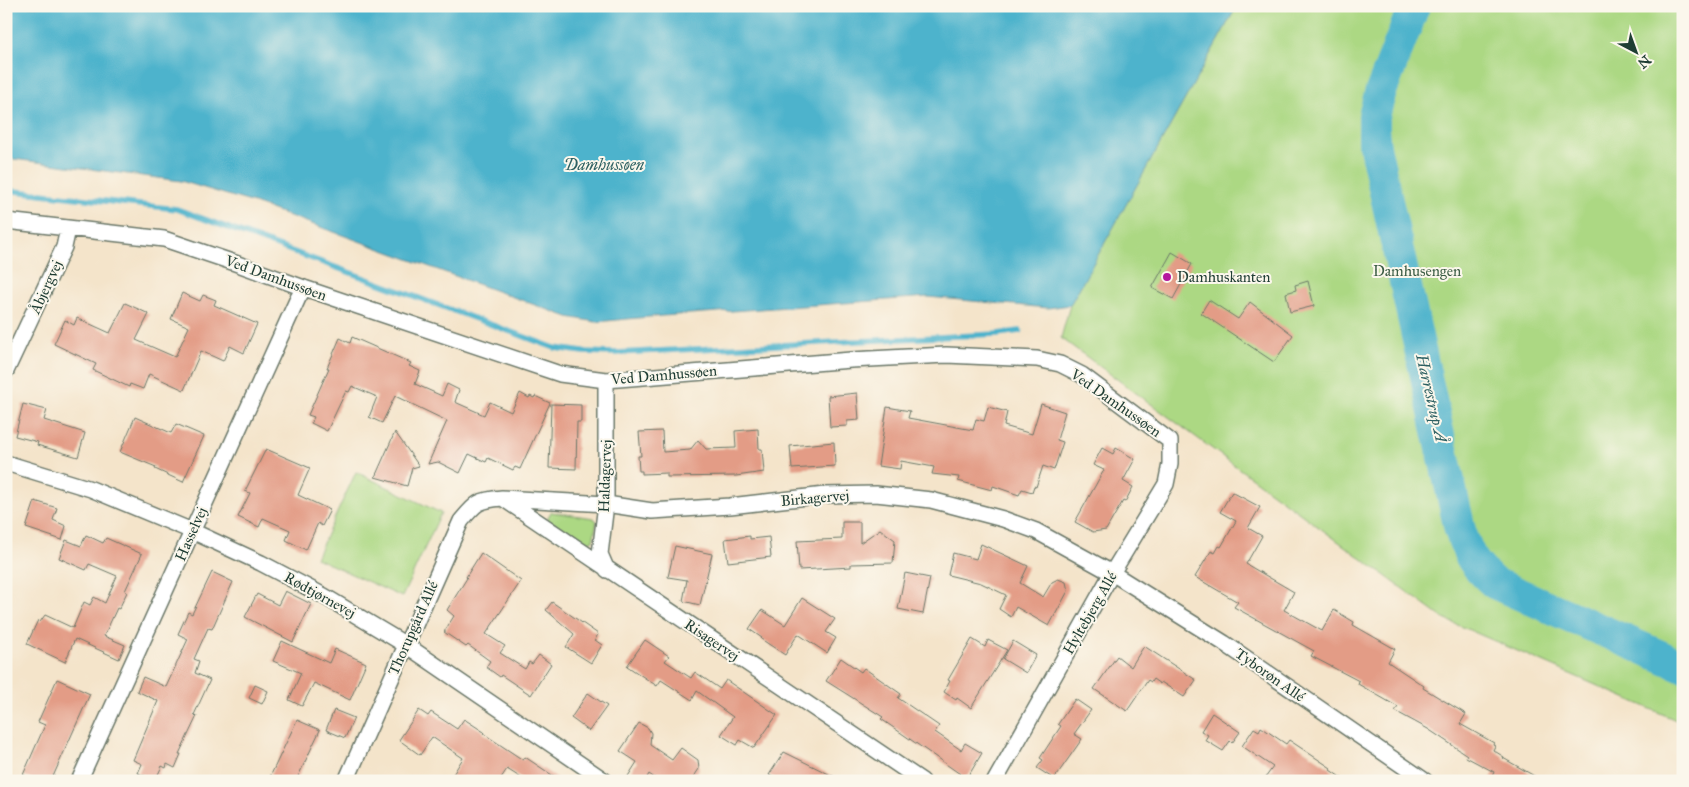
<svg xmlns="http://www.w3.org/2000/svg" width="1689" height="787" font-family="'IM FELL Great Primer',serif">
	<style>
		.green { fill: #acd883; stroke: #668a5c }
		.water { fill: #4db3cc; stroke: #367880 }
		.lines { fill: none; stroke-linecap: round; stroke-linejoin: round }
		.stream { stroke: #4db3cc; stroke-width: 5.5 }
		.river { stroke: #4db3cc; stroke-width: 32 }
		.building { fill: #e39c86 }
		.minor-casing { stroke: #6a7768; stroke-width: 18 }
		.minor { stroke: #fff; stroke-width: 15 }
		.poi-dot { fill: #b5179e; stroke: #fbf7ec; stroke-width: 2 }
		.labels { text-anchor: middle; stroke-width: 4; stroke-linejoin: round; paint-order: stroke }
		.park-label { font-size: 15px; fill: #3b5c44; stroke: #fbf7ec }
		.poi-label { font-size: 15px; fill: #1f3d34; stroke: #fbf7ec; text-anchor: start }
		.street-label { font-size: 15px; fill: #1f3d34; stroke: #fbf7ec }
		.water-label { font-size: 16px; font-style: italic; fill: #2d6062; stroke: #fbf7ec }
	</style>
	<rect width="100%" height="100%" fill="#fbf7ec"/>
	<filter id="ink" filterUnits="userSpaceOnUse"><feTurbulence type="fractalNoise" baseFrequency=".02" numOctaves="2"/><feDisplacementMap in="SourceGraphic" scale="10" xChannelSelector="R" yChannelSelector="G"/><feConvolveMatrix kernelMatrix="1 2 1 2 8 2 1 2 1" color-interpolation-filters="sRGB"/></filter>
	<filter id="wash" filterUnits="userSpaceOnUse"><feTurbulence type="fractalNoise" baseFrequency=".0096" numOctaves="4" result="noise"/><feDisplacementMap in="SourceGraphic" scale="20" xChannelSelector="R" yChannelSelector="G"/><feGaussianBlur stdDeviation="1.12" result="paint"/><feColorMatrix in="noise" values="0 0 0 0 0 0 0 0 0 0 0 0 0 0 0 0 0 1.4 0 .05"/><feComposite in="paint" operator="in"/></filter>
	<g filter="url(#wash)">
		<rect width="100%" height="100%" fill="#f4e4ca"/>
		<!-- green -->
		<path class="green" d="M1237 6H1683V723L1444 619 1061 338 1070 305Z
			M356 472 441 513 402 597 316 558Z
			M551 512 594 518 597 522 593 540 586 544 580 542 548 520V517Z"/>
		<!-- water -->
		<path class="water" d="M6 6H1237L1070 305 1048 308 928 297 648 317 596 322 568 317 254 203 181 181 6 158Z"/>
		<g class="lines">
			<!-- stream -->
			<path class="stream" d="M6 190 177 209 555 348 583 352 616 353 997 334 1020 331"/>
			<!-- river -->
			<path class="river" d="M1414 6 1380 94 1374 116V142L1460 530C1469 557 1473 564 1494 583L1683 666"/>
		</g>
		<g id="blocks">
			<!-- building -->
			<path class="building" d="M1172 252 1192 264 1173 299 1152 288Z
				M1308 281 1314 306 1290 312 1286 293 1296 290 1295 285Z
				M182 293 200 301 203 295 216 300 214 305 257 324 244 353 230 346 223 361 201 351 184 390 149 374 143 389 130 384 129 387 93 370 96 364 54 344 65 320 74 325 77 318 110 333 125 303 149 314 136 340 175 357 189 327 171 319Z
				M1209 300 1238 319 1250 302 1293 335 1274 362 1201 313Z
				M352 337 411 363 409 366 420 371 415 384 442 396 447 384 459 390 455 402 484 415 490 402 511 412 520 393 529 398 530 396 534 398 535 396 550 403 520 469 515 467 513 470 488 458 486 462 469 454 460 473 438 462 428 464 447 421 395 396 382 423 369 417 377 397 352 386 349 392 346 391 327 431 311 423 314 417 308 415 329 368H327L340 338 350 343Z
				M857 393 859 420 847 421V426L830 427 828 396Z
				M23 404 47 410 44 420 85 433 78 457 37 445 38 442 15 436Z
				M551 404 581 405V422H577L576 469 549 468Z
				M1041 404 1065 412 1057 440 1063 442 1054 470 1043 466 1036 487 1034 486 1032 492 1022 489 1019 495 993 486 992 490 958 481 959 477 932 474 934 467 901 461 900 469 878 466 887 407 910 411 908 418 973 430 976 419 984 421 988 407 1007 412 1004 426 1032 434Z
				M135 417 171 433 176 424 204 436 183 482 155 469 156 467 120 452Z
				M758 429 759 449H762L764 472 736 476 667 477V473L642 474V471H639L638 456H641L639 432 662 431 663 452 690 450 698 440 706 449 736 448 735 431Z
				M395 432 419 466 412 468 407 486 375 477Z
				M834 442 835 466 792 469 790 446Z
				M1102 448 1113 454 1116 448 1135 459 1123 481 1133 487 1125 502 1123 501 1106 530 1093 532 1075 522 1104 470 1093 465Z
				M266 449 310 468 298 495 330 510 322 526 318 523 306 550 286 540 290 530 263 518 259 527 238 517 250 493 245 491Z
				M1232 492 1260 507 1248 528 1262 536 1246 564 1294 592 1284 610 1322 631 1334 610 1354 622 1353 625 1395 649 1388 662 1424 686 1423 688 1466 714 1460 724 1494 743 1493 745 1495 746 1493 750 1504 757 1503 758 1543 781H1490L1494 772 1466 757 1467 755 1428 729 1395 711 1398 707 1358 684 1359 681 1311 656 1314 651 1234 607 1238 602 1195 577 1211 551 1215 553 1219 546 1221 547 1236 521 1220 512Z
				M35 501 57 508 53 520 66 526 62 540 26 528Z
				M842 522H860V543L880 529 895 540 893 563 851 564V567L799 570 797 541 842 539Z
				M86 535 103 543 106 538 142 554 125 591 127 592 119 609 117 608 104 636 125 645 119 659 75 639 65 662 27 644 38 620 40 622 45 615 73 628 84 602 90 605 94 597 105 603 117 576 89 564 86 570 59 558 66 540 81 546Z
				M750 536V539L769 537 771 557 728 562 725 539Z
				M981 544 1028 566 1020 583 1043 597 1052 582 1058 579 1066 582 1068 591 1049 626 1016 607 1011 617 999 609 1006 595 981 583 948 575 953 553 976 559Z
				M675 546 712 554 700 605 683 601 687 580 668 577Z
				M481 553 521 581 486 634 505 646 500 653 525 669 529 662 532 664 539 655 551 664 531 695 501 675 500 677 486 667 490 661 468 645 466 647 444 632 454 616 447 610 467 578 466 577Z
				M212 572 233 582 212 629 208 628 194 659 199 661 195 673 210 680 194 715 197 716 179 754H181L175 768 167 764 166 768 162 766 155 781 138 773 142 764 133 760 158 701 137 691 143 677 166 687 188 639 178 634 188 612 192 614Z
				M905 573 930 578 923 614 898 609Z
				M285 591 311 604 293 642 245 617 257 594 278 605Z
				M802 598 835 619 826 632 836 638 827 653 798 634 785 655 761 639 762 638 749 629 762 610 785 625Z
				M552 602 598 634 595 640 602 645 591 663 566 647 574 634 546 610Z
				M972 639 985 647 988 640 1007 650 971 708 957 698 956 700 944 692 950 681 948 680Z
				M645 640 669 656 665 661 691 678 695 672 720 689 726 680 777 715 754 748 740 740 737 745 721 735 733 717 697 691 692 700 661 680 657 686 627 666Z
				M282 641 329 663 335 649 366 663 350 700 314 683 302 706 289 700 301 673 273 661Z
				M1013 641 1036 655 1026 673 1003 659Z
				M1144 646 1196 680 1184 697 1161 682 1160 684 1153 679 1151 682 1148 680 1127 711 1094 689 1117 656 1131 667Z
				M841 658 861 672 864 668 901 694 898 698 939 726 935 732 961 750 965 743 982 753 969 775 963 776 881 719 883 717 826 681Z
				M57 679 90 694 51 781H36L23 775 45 725 38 722Z
				M255 685 268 691 262 704 249 698Z
				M588 693 607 706 589 731 571 718Z
				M1075 699 1091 710 1074 734 1082 739 1054 779 1037 768 1043 760 1040 758 1061 726 1058 724Z
				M334 710 354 718 345 738 326 730Z
				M419 710 428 716 431 712 457 729 464 719 484 732 483 733 490 738 523 760 525 757 561 781H526L507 769 499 781H449L463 758 432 737 420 755 399 740Z
				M1212 713 1240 732 1232 743 1230 741 1223 751 1205 740 1208 735 1201 731Z
				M297 720 320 730 296 781H268Z
				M639 723 648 728 651 733 650 745 672 760 681 748 698 760 699 769 691 781H659L649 774 645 781H625L637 762 620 751Z
				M1261 727 1286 744 1289 740 1331 768 1330 770 1346 781H1263L1273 767 1242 746 1254 728 1259 731Z
				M784 752 843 781H779L769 775Z"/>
		</g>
	</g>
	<g filter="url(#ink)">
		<use href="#blocks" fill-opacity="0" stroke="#6a7768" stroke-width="1"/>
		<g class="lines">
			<!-- minor casing -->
			<g class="minor-casing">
				<path id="minor" d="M6 221 164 239 235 263 304 288 560 374 606 380 851 360 946 355 1037 359 1060 364 1082 375 1170 441V464L1166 484 1112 573 995 781
					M6 371 64 247 68 229
					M606 380V504L600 554 607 570
					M6 463 91 489 192 531 261 563 324 596 406 645 605 781
					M504 499 922 781
					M79 781 298 298 304 288
					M346 781 461 521C476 503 478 500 502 498L606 504 652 511 730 506 825 495 876 494 931 500 1003 519 1036 531 1112 573 1224 643 1425 781"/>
			</g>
			<!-- minor -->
			<use href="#minor" class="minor"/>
		</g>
	</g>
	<!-- markers -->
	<circle class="poi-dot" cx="1167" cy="277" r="5"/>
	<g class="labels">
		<!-- park labels -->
		<g class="park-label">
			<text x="1417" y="276">Damhusengen</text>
		</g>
		<!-- poi labels -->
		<g class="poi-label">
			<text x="1177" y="282">Damhuskanten</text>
		</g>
		<!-- street labels -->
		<g class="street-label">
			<text transform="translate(276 278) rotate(20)" y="5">Ved Damhussøen</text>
			<text transform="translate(46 287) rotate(-65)" y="5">Åbjergvej</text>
			<text transform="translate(664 375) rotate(-5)" y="5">Ved Damhussøen</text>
			<text transform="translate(1116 403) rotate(35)" y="5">Ved Damhussøen</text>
			<text transform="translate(605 476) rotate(-88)" y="5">Haldagervej</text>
			<text transform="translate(815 498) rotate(-5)" y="5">Birkagervej</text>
			<text transform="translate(191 534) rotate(-66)" y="5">Hasselvej</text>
			<text transform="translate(320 595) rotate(29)" y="5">Rødtjørnevej</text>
			<text transform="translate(1090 613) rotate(-60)" y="5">Hyltebjerg Allé</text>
			<text transform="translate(413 628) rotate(-66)" y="5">Thorupgård Allé</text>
			<text transform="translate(712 640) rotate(34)" y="5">Risagervej</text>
			<text transform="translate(1270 675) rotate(35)" y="5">Tyborøn Allé</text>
		</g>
		<!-- water labels -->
		<g class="water-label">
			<text x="604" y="170">Damhussøen</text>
			<text transform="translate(1432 398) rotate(77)" y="6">Harrestrup Å</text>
		</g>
	</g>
	<!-- margin -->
	<rect width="1689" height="787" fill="none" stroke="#fbf7ec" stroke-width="25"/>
	<!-- north arrow -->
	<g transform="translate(1636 52) rotate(139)" stroke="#fbf7ec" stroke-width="4" paint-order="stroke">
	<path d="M0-4L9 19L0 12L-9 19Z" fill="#1f3d34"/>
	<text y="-8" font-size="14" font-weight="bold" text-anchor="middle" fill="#1f3d34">N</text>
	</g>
</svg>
